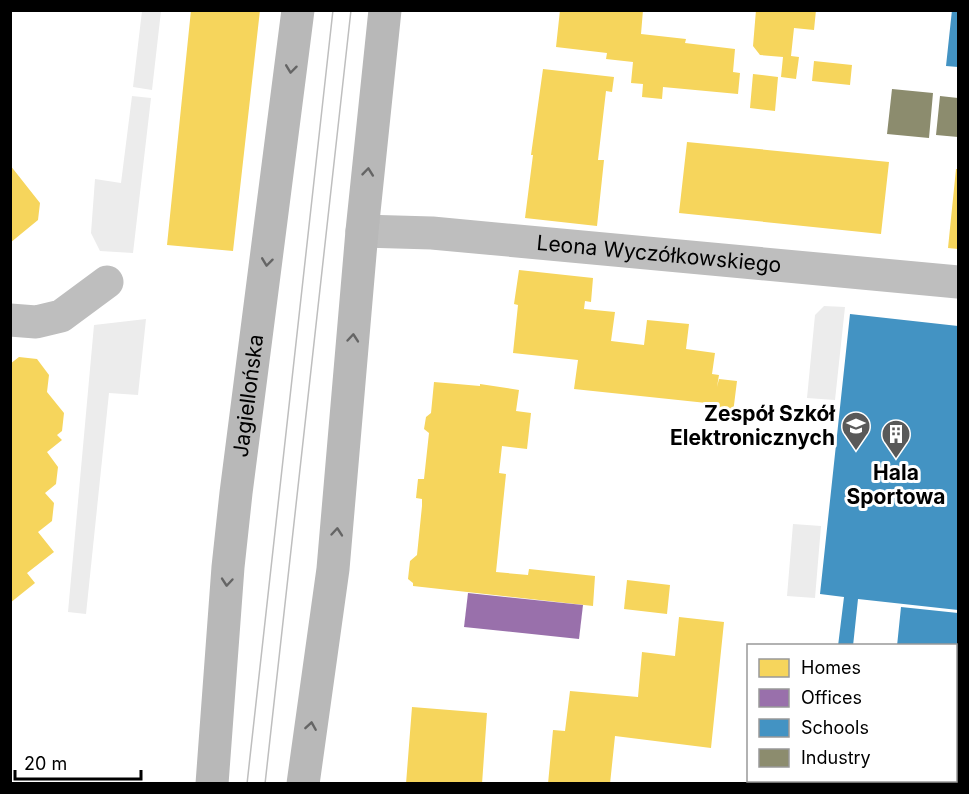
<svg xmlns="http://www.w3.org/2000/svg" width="969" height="794" font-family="Inter,sans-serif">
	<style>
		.green { fill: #ececec }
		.homes { fill: #f6d55c }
		.offices { fill: #9970ab }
		.schools { fill: #4393c3 }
		.industry { fill: #8c8c6e }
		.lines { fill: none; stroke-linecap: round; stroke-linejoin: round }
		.minor { stroke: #bebebe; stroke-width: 33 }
		.secondary { stroke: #b8b8b8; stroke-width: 33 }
		.tram { stroke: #bebebe; stroke-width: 1.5 }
		.oneway { stroke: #656565 }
		.labels { text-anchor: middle; stroke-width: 6; stroke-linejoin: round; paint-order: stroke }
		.street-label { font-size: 21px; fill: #000; stroke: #fff }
		.poi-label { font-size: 21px; font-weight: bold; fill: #000; stroke: #fff; text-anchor: end }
	</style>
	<rect width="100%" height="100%" fill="#fff"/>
	<!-- green -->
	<path class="green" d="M142 11H161L152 90 133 87Z
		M132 96 151 98 133 253 100 251 91 233 95 179 121 183Z
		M824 306 845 307 835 400 807 398 815 315Z
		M146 319 138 395 109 393 86 614 68 612 94 325Z
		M793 524 821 526 815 598 787 596Z"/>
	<!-- homes -->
	<path class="homes" d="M191 10H260L233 251 167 245Z
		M560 10H643L641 34 686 39 685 43 735 49 733 72 740 73 738 94 663 87 662 99 642 97 643 84 631 83 633 62 606 59 607 53 556 47Z
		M756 10H816L814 30 794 28 791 56 799 57 796 79 781 77 783 57 760 55 753 46Z
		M814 61 852 65 850 85 812 81Z
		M543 69 614 77 612 92 606 91 598 160H604L597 226 525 218 533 155H531Z
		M753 74 778 77 775 111 750 108Z
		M687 142 889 162 881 234 679 213Z
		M10 165 40 203 38 220 10 243Z
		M956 169H958V249L948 248Z
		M519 270 593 278 591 302 585 301 584 309 615 312 611 341 644 345 647 320 689 324 686 349 715 353 712 374 719 375 717 387 719 379 737 381 733 413 715 411 716 404 574 389 578 360 513 353 518 305 514 304Z
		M19 357 37 359 49 375 47 392 64 413 62 431 57 435 62 440 47 452 58 467 56 484 45 493 54 503 52 521 38 532 54 552 27 573 35 583 10 603V364Z
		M434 382 480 386V384L519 390 516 411 531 413 527 449 502 446 499 473 506 474 496 572 528 575 529 569 595 576 593 606 413 586V583L408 579 410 561 417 555 422 506V499L416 498 418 479H424L429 433 424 429 426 417 431 413Z
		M627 580 670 585 667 614 624 609Z
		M679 617 724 622 711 748 615 736 610 784H548L553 730 565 731 570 691 638 697 642 652 675 656Z
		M412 707 487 713 482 784H406Z"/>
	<!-- offices -->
	<path class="offices" d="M468 593 583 605 579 639 464 627Z"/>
	<!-- schools -->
	<path class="schools" d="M952 10H958V67L946 66Z
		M850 314 958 326V610L858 599 853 646H838L844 597 820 594Z
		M901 607 958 613V784H760V780H956V646H897Z"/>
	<!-- industry -->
	<path class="industry" d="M892 89 933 93 929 138 887 134Z
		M940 96 958 98V137L936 135Z"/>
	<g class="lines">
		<!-- minor -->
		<g class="minor">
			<path id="s1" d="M362 231 432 233 958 282"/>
			<path d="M10 320 36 322 61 316 107 282"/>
		</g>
		<!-- secondary -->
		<g class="secondary">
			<path id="s2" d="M212 784 228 567 236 493 298 10"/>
			<path d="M303 784 333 569 362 231 385 10"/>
		</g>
		<!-- tram -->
		<path class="tram" d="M247 784 333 10
			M265 784 351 10"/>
	</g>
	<!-- one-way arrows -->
	<defs><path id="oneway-chevron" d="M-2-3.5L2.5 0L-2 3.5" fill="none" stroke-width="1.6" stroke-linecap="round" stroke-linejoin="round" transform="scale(1.5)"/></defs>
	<g class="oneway">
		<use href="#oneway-chevron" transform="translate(291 69) rotate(97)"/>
		<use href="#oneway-chevron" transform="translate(368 172) rotate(-84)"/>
		<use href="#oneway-chevron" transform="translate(267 262) rotate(97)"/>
		<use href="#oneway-chevron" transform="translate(353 338) rotate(-85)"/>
		<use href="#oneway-chevron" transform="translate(337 532) rotate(-85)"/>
		<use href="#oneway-chevron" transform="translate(227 582) rotate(95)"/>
		<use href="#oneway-chevron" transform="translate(311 726) rotate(-81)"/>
	</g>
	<!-- icons -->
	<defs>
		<g id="school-pin" transform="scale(1.5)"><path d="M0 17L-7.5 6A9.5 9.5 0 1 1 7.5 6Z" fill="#595959" stroke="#fff"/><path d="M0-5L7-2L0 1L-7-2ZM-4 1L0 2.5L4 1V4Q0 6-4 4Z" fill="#fff"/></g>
		<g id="building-pin" transform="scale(1.5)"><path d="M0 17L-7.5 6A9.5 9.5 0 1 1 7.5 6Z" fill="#595959" stroke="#fff"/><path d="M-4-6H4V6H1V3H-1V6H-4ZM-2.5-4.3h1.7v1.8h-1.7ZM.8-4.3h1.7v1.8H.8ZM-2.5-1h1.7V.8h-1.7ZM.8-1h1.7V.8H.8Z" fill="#fff"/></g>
	</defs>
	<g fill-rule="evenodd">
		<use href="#school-pin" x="856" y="426"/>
		<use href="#building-pin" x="896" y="434"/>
	</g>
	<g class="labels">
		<!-- street labels -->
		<g class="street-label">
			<text dy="7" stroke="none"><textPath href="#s1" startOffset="298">Leona Wyczółkowskiego</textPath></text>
			<text dy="7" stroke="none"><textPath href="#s2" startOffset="390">Jagiellońska</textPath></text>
		</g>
		<!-- poi labels -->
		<g class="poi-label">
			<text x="835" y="421">Zespół Szkół<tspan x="835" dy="24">Elektronicznych</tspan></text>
			<text x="896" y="480" text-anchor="middle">Hala<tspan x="896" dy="24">Sportowa</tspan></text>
		</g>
	</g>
	<!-- border -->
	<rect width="969" height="794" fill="none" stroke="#000000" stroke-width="24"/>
	<!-- legend -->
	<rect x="747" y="644" width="210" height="138" fill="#ffffff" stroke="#999999" stroke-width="1.5"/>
	<rect x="759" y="659" width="30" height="18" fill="#f6d55c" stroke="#999999" stroke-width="1.5"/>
	<text x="801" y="674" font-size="18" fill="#000000">Homes</text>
	<rect x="759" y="689" width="30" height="18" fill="#9970ab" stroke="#999999" stroke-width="1.5"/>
	<text x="801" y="704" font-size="18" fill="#000000">Offices</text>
	<rect x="759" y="719" width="30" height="18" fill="#4393c3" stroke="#999999" stroke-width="1.5"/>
	<text x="801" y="734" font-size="18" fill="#000000">Schools</text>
	<rect x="759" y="749" width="30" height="18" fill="#8c8c6e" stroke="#999999" stroke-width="1.5"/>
	<text x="801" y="764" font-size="18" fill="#000000">Industry</text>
	<!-- scale -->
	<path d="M15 770v9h126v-9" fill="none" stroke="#000000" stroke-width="3"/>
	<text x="24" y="770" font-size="18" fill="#000000" stroke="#ffffff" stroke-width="4.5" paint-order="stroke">20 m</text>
</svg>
